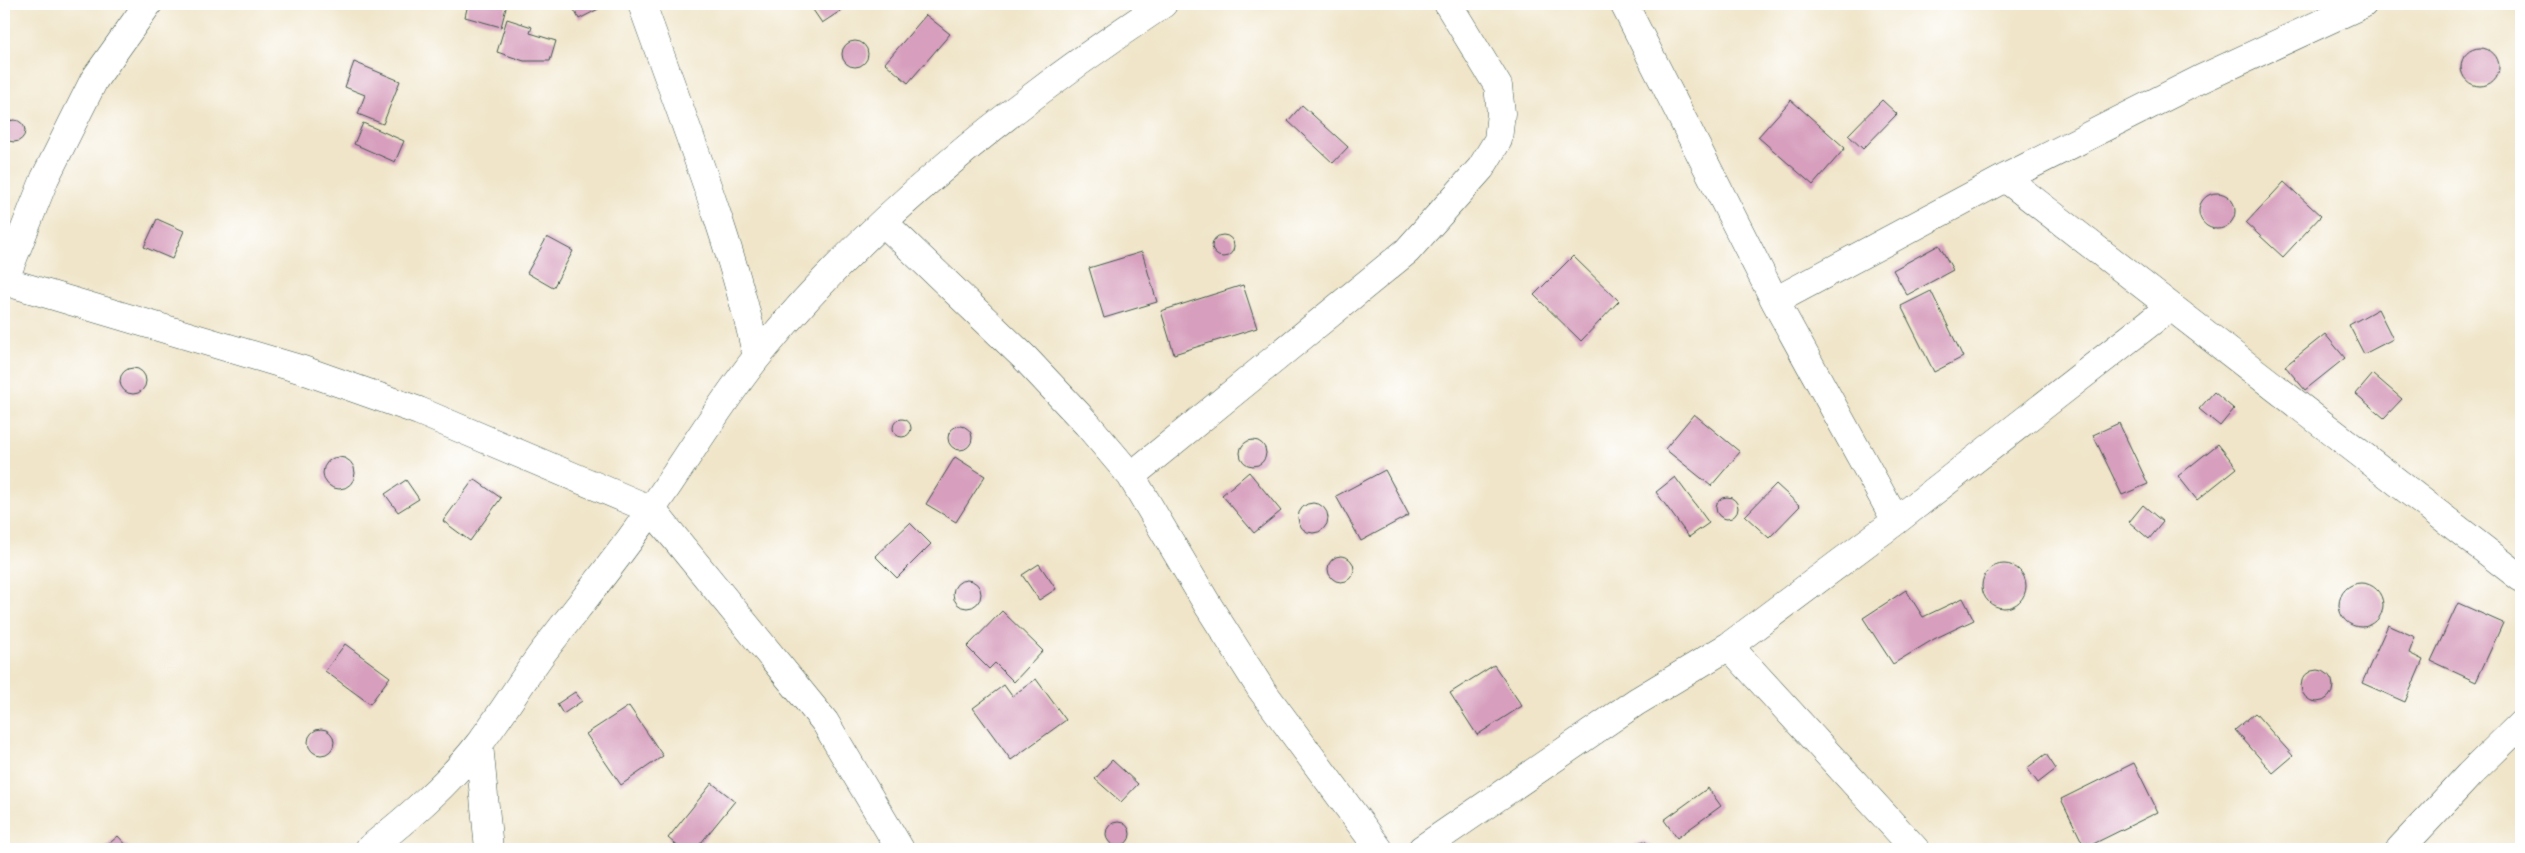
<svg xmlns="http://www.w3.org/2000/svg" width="2525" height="853" font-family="'Balsamiq Sans',sans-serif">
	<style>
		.building { fill: #d79fbd }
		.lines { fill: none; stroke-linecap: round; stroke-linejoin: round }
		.street-casing { stroke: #3e564a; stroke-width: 29 }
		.street { stroke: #fff; stroke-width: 28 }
	</style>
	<rect width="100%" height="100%" fill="#fff"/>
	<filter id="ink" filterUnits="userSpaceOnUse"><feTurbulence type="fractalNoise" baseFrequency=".02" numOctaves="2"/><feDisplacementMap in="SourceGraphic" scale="10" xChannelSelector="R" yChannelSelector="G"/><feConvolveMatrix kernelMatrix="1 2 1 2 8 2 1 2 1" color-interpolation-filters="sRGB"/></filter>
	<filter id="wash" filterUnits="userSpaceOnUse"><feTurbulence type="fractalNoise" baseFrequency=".0096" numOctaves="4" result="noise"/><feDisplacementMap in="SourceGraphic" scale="20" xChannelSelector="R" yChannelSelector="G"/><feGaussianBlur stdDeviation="1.12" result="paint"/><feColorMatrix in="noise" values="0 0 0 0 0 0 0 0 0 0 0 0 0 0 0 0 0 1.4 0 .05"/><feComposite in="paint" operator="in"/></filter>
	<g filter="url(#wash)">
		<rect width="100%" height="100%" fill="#f0e5c9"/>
		<g id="blocks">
			<!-- building -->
			<path class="building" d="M468 4H507L501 27 465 17Z
				M571 4H608L579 19Z
				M809 4H851L822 23Z
				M926 15 950 34 908 83 885 63Z
				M507 19 532 27 530 33 556 41 550 61H524L497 52Z
				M842 54a13 13 0 1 1 26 0a13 13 0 1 1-26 0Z
				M2461 67a19 19 0 1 1 38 0a19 19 0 1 1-38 0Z
				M354 62 400 81 383 124 358 114 365 95 345 87Z
				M1791 100 1845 148 1813 185 1758 137Z
				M1882 100 1897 114 1863 149 1848 135Z
				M1302 105 1348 147 1333 163 1288 121Z
				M3 131a11 11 0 1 1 22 0a11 11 0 1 1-22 0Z
				M363 123 404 141 395 162 354 144Z
				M2284 182 2321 216 2283 257 2246 223Z
				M2199 211a18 18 0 1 1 36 0a18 18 0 1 1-36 0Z
				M157 219 184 231 172 259 144 247Z
				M1212 246a11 11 0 1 1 22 0a11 11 0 1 1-22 0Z
				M547 237 573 251 553 288 527 273Z
				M1939 245 1953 270 1907 295 1893 270Z
				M1142 252 1157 302 1104 318 1089 268Z
				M1573 256 1619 301 1581 341 1534 295Z
				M1243 285 1257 328 1174 354 1161 311Z
				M1931 291 1963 357 1934 372 1901 306Z
				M2378 309 2393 339 2364 354 2349 325Z
				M2325 334 2345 358 2305 390 2285 366Z
				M120 381a13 13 0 1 1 26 0a13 13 0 1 1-26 0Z
				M2373 374 2402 399 2384 418 2356 394Z
				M2214 392 2234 409 2220 426 2199 409Z
				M1694 414 1740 452 1711 486 1665 449Z
				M893 428a9 9 0 1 1 18 0a9 9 0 1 1-18 0Z
				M2119 423 2148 484 2122 495 2093 435Z
				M948 438a12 12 0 1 1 24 0a12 12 0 1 1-24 0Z
				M1240 453a13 13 0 1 1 26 0a13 13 0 1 1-26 0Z
				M2218 444 2237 468 2197 500 2178 476Z
				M323 473a16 16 0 1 1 32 0a16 16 0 1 1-32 0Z
				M955 457 985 476 956 522 926 504Z
				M1385 470 1409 515 1361 541 1336 496Z
				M1249 472 1281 511 1254 533 1222 495Z
				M1675 477 1709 523 1689 537 1656 492Z
				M474 479 501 498 470 541 443 521Z
				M406 480 419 499 398 512 385 494Z
				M1776 484 1800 506 1769 538 1745 516Z
				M1716 508a11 11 0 1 1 22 0a11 11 0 1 1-22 0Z
				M1298 518a15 15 0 1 1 30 0a15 15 0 1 1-30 0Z
				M2143 505 2163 522 2149 539 2129 522Z
				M910 523 931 544 897 578 875 556Z
				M1328 569a13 13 0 1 1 26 0a13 13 0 1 1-26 0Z
				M1982 586a22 22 0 1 1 44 0a22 22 0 1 1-44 0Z
				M1039 564 1056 589 1039 600 1022 575Z
				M953 594a14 14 0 1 1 28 0a14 14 0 1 1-28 0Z
				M2339 605a22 22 0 1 1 44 0a22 22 0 1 1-44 0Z
				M1906 590 1923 617 1963 598 1974 620 1934 639 1893 664 1863 618Z
				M2458 603 2503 623 2476 682 2431 661Z
				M1002 611 1043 651 1014 682 995 663 989 669 967 647Z
				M2388 625 2415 637 2409 653 2423 660 2405 702 2362 683Z
				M345 644 390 677 370 704 325 671Z
				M1494 665 1522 706 1477 735 1450 693Z
				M2301 686a16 16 0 1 1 32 0a16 16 0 1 1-32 0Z
				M1036 679 1066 720 1011 760 973 708 1004 685 1012 696Z
				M575 692 582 701 563 714 557 704Z
				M629 706 663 756 621 785 586 734Z
				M2255 713 2293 756 2273 773 2235 730Z
				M308 742a13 13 0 1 1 26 0a13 13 0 1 1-26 0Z
				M2046 754 2056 769 2038 783 2027 768Z
				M1112 760 1138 784 1121 802 1095 779Z
				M2134 763 2158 812 2085 848 2061 799Z
				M712 783 735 801 696 849H681L668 838Z
				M1708 788 1721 806 1677 838 1664 820Z
				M1106 834a12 12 0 1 1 24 0a12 12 0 1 1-24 0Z
				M118 836 130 849H103Z
				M1644 841 1656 849H1630L1635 844Z"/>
		</g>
	</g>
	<g filter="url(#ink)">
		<use href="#blocks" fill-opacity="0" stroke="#3e564a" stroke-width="1"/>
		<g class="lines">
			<!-- street casing -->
			<g class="street-casing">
				<path id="street" d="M642 4C683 120 730 236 757 357
					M1624 4 1775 301 1896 521
					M2005 178 2521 578
					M883 222 1025 358 1087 424 1131 476 1209 607 1261 689 1379 849
					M4 281 303 370 419 411 652 510 825 722 900 849
					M4 281 45 178 94 80 148 4
					M1775 301 2005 178 2201 79 2363 4
					M1131 476 1407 251 1481 168 1498 140 1501 113 1498 86 1448 4
					M1729 646 1915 849
					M479 744 489 849
					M369 849C408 818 448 784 479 744 502 714 521 682 543 652 580 604 619 557 653 507 688 457 719 405 757 357 867 219 1016 102 1163 4
					M1422 849 1636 702 1729 646 1896 521 2170 307
					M2400 849 2469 775 2521 724"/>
			</g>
			<!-- street -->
			<use href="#street" class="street"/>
		</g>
	</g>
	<!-- margin -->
	<rect width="2525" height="853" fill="none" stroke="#fff" stroke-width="20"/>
</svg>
